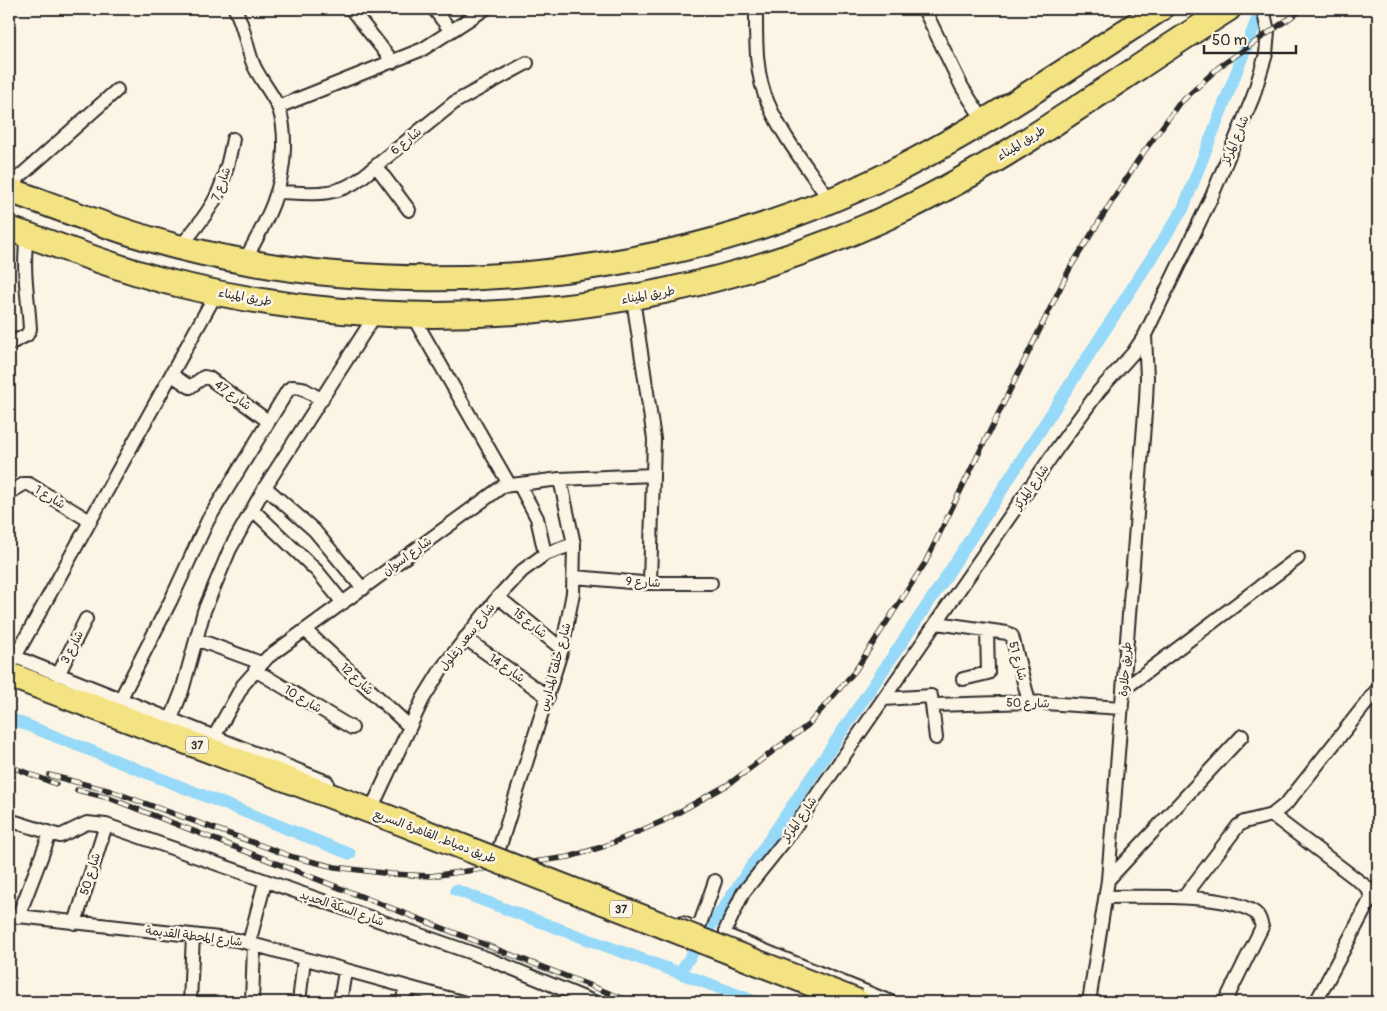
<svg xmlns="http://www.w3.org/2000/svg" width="1387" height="1011" font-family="Pangolin,'Playpen Sans Arabic',sans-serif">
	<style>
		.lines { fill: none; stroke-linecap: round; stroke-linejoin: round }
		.canal { stroke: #96d9f8; stroke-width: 12 }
		.street-casing { stroke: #2b2b2b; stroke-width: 16 }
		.highway-casing { stroke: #2b2b2b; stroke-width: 28 }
		.street { stroke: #fcf5e5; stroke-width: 12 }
		.highway { stroke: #f4e382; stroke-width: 24 }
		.rail-casing { stroke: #2b2b2b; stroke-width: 5.5 }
		.rail { stroke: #fcf5e5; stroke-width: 4; stroke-dasharray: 11; stroke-linecap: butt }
		.highway-bridge-casing { stroke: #2b2b2b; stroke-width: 28; stroke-linecap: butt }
		.highway-bridge { stroke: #f4e382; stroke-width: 24 }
		.labels { text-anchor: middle; stroke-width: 5; stroke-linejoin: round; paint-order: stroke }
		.shield { fill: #fcf5e5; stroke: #6a6863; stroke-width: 1 }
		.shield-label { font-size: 11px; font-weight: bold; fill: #2b2b2b }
		.street-label { font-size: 12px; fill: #2b2b2b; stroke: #fcf5e5 }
	</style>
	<rect width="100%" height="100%" fill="#fcf5e5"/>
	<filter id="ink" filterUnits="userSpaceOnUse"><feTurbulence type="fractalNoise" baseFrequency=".02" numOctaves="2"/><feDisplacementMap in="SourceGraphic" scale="10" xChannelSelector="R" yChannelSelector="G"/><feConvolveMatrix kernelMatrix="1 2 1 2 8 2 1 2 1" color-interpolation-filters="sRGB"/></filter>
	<g filter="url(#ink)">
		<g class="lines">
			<!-- canal -->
			<path class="canal" d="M9 718 350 854
				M456 890C555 929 657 963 756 1002
				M680 972 940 586 1183 209 1261 9"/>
			<!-- street casing -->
			<g class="street-casing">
				<path id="street" d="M235 9C245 27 246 48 254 66 261 81 273 94 279 109 283 120 284 131 284 143 285 188 266 222 245 260
					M351 9 393 62
					M756 9C756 40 755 74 768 103 783 138 809 169 830 201
					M924 9 962 87 985 123
					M451 31 485 9
					M278 107 423 49 451 31 434 9
					M376 166 409 210
					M9 186 117 90
					M279 192C308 193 336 198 361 178L455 102 527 63
					M180 247C215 206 223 192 233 139
					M633 299 654 439 650 583
					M412 315 509 484
					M9 344 27 335 30 329C28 294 22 270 27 235
					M172 375 190 387 204 377 209 378 268 421
					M265 487 314 530 363 589
					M9 493 24 484H29L90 521
					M253 510 317 571 343 603
					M545 554 574 544
					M575 577 642 583H711
					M498 597 562 649
					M937 623 1007 633 1012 636 1029 702
					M305 630 410 727
					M465 638 548 697
					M196 639 261 663
					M13 656 327 782
					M11 664 217 292
					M255 670 352 728
					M58 675 86 619
					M963 679 988 673 987 630
					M1124 689 1298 558
					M121 698 171 600 208 520 288 390 292 387 302 388 322 400
					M884 699 931 696 936 738
					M934 705 1029 702 1122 708
					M171 719 182 691 204 611 230 549 265 487 376 314
					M214 737 243 685 268 657 503 486 560 479 653 475
					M375 801 423 699 442 668 498 597 522 571 545 554 537 518 519 484
					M1272 815 1368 888 1371 898 1316 1002
					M9 820 60 836 87 823 106 825 489 959 594 1002
					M499 849 562 649 573 593 574 544 560 479
					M1108 880 1242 736
					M1106 897C1142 897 1222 893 1252 911 1259 914 1260 920 1262 927L1225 1002
					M1184 897 1238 826 1244 822 1272 815 1287 803 1376 691
					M9 915 237 940 462 1002
					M18 917 50 834
					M75 923 106 825
					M682 923 693 927 700 924 715 881
					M249 943 265 882
					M190 1002 193 935
					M252 1002 254 945
					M299 1002 304 959
					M340 1002 345 971
					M402 1002 406 988
					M891 1002 731 937 726 934V929L743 893 787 838 1058 447 1099 391 1133 353 1145 335 1212 196 1253 97 1266 54 1268 31 1263 9
					M1089 1002 1108 880 1146 400 1147 378 1145 335"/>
			</g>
			<!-- highway casing -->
			<g class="highway-casing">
				<path id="highway" d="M9 190C65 210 120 232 178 247 411 306 671 281 887 175 983 127 1071 67 1160 9
					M9 229C65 247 119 270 177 284 420 343 680 317 905 209 1019 154 1121 76 1228 9
					M9 675 384 816"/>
			</g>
			<!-- street -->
			<use href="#street" class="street"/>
			<!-- highway -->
			<use href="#highway" class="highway"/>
			<!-- rail casing -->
			<g class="rail-casing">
				<path id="rail" d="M9 766 56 784
					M49 775 111 791 293 857 335 867 391 874 431 876 569 857 605 846 663 821 729 784 808 725 855 671 925 563 1070 268 1138 160 1178 105 1219 67 1303 9
					M77 790 109 798 632 1002"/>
			</g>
			<!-- rail -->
			<use href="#rail" class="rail"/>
			<!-- highway-bridge casing -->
			<g class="highway-bridge-casing">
				<path id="highway-bridge" d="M384 816 858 1002"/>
			</g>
			<!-- highway-bridge -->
			<use href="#highway-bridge" class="highway-bridge"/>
		</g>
	</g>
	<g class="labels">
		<!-- shield labels -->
		<g class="shield">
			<rect x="186" y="736.5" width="22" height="17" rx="4"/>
			<rect x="610" y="900.5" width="22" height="17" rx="4"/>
		</g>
		<g class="shield-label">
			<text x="197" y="749">37</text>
			<text x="621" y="913">37</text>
		</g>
		<!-- street labels -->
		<g class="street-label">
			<text transform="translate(1235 140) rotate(-67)" y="4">شارع المركز</text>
			<text transform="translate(406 141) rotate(-39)" y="4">شارع 6</text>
			<text transform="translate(1021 143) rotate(-32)" y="4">طريق الميناء</text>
			<text transform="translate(221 184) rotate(-70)" y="4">شارع 7</text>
			<text transform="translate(648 295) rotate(-10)" y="4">طريق الميناء</text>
			<text transform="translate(245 297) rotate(10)" y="4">طريق الميناء</text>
			<text transform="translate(233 395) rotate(36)" y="4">شارع 47</text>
			<text transform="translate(1031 487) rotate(-55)" y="4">شارع المركز</text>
			<text transform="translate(50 497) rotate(31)" y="4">شارع 1</text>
			<text transform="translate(407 556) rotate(-36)" y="4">شارع اسوان</text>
			<text transform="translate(643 582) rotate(3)" y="4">شارع 9</text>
			<text transform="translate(530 623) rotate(39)" y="4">شارع 15</text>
			<text transform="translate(467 637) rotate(-52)" y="4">شارع سعد زغلول</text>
			<text transform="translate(72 647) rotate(-63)" y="4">شارع 3</text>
			<text transform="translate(1018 661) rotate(75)" y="4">شارع 51</text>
			<text transform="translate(555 667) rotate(-75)" y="4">شارع خلف المدارس</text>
			<text transform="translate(507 668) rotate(35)" y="4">شارع 14</text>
			<text transform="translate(1125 669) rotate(-86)" y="4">طريق حلاوة</text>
			<text transform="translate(357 679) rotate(43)" y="4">شارع 12</text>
			<text transform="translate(303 699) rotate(31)" y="4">شارع 10</text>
			<text transform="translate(1028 703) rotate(1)" y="4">شارع 50</text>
			<text transform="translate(799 819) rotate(-55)" y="4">شارع المركز</text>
			<text transform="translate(435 836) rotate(21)" y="4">طريق دمياط, القاهرة السريع</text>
			<text transform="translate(90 874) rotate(-73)" y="4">شارع 50</text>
			<text transform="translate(342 908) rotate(19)" y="4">شارع السكة الحديد</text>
			<text transform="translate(194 936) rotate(7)" y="4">شارع المحطة القديمة</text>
		</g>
	</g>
	<!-- margin -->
	<rect width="1387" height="1011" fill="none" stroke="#fcf5e5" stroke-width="30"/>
	<rect x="15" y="15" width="1357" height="981" fill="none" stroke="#2b2b2b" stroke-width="2" filter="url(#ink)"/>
	<!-- scale -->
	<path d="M1204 45v8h92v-8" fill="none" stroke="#2b2b2b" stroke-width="2.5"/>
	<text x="1212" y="45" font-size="15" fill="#2b2b2b" stroke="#fcf5e5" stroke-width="4" paint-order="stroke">50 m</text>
</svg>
